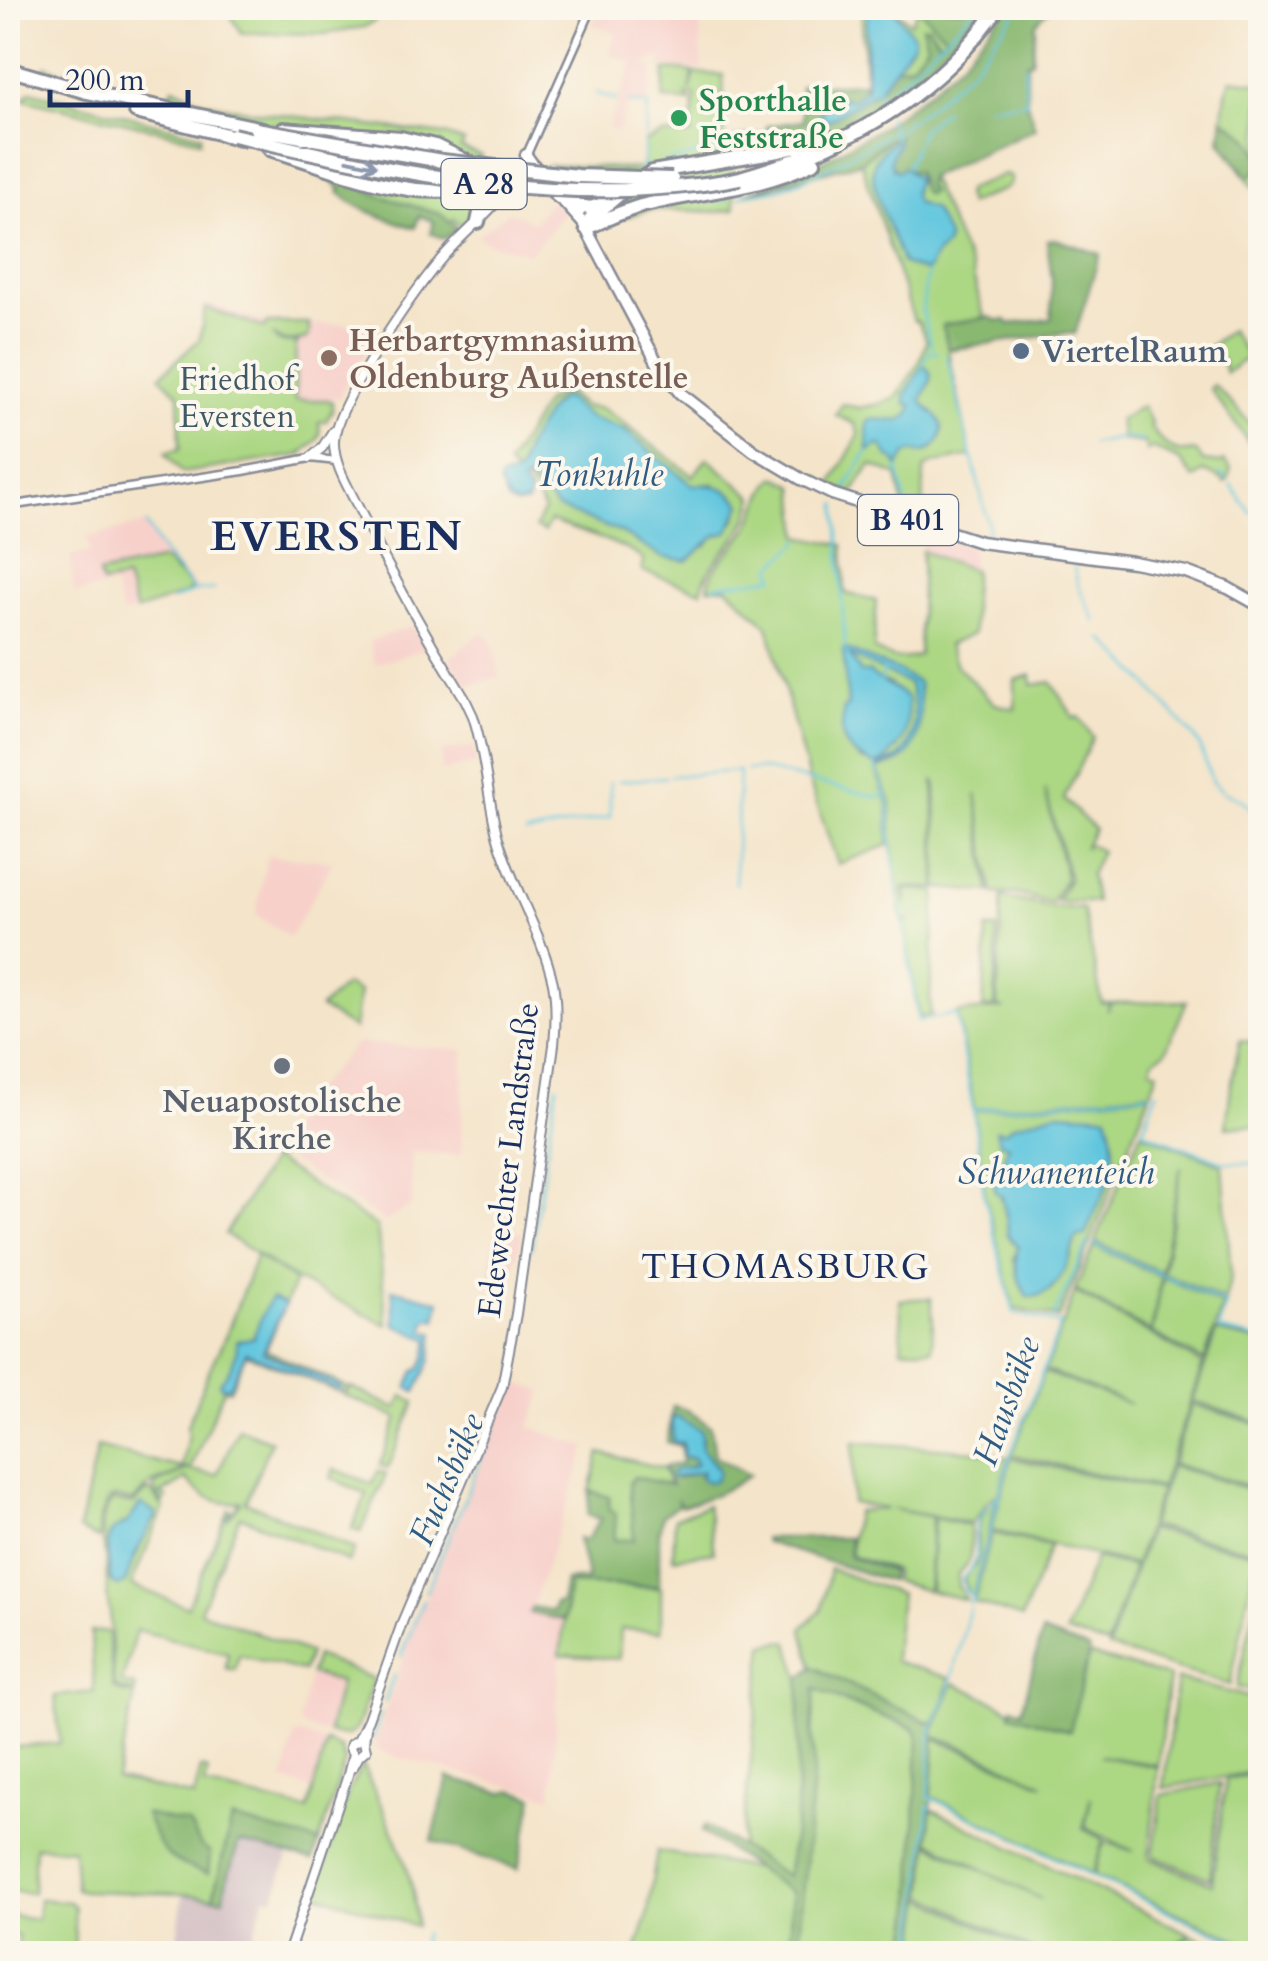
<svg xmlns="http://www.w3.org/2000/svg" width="1268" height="1961" font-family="Cardo,serif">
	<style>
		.built { fill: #f7d0ca }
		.industrial { fill: #d2bec2 }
		.green { fill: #acd783; stroke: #648370; stroke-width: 2.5; fill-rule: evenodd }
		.forest { fill: #89b871; stroke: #527468; stroke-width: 2.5; fill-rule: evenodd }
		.water { fill: #61c6de; stroke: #3e7a9e; stroke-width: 2.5 }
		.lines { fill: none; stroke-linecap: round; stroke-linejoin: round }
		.stream { stroke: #61c6de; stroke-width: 2.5 }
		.tertiary-casing { stroke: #888a94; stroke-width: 11 }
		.secondary-casing { stroke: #888a94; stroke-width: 12 }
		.primary-casing { stroke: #888a94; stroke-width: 15 }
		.motorway-casing { stroke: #888a94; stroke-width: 18 }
		.tertiary { stroke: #fff; stroke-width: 6 }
		.secondary { stroke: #fff; stroke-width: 8 }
		.primary { stroke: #fff; stroke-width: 10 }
		.motorway { stroke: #fff; stroke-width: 12 }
		.motorway-bridge-casing { stroke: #888a94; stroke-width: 18; stroke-linecap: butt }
		.motorway-bridge { stroke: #fff; stroke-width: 12 }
		.oneway { stroke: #8d97ae }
		.leisure-dot { fill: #2e9e5b; stroke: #fbf7ec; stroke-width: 4 }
		.service-dot { fill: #5c6f8a; stroke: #fbf7ec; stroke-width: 4 }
		.education-dot { fill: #8d6e63; stroke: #fbf7ec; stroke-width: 4 }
		.worship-dot { fill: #6b7280; stroke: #fbf7ec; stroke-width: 4 }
		.labels { text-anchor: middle; stroke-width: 8; stroke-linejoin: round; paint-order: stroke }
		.shield { fill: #fbf7ec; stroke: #5e6b89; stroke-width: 2.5 }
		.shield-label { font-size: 30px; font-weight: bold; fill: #1b2f5e }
		.leisure-label { font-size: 32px; font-weight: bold; fill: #27864d; stroke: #fbf7ec; text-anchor: start }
		.education-label { font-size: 32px; font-weight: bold; fill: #785e54; stroke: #fbf7ec; text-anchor: start }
		.service-label { font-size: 32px; font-weight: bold; fill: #4e5e75; stroke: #fbf7ec; text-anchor: start }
		.park-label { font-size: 32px; fill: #3f5967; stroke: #fbf7ec }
		.worship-label { font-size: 32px; font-weight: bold; fill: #5b616d; stroke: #fbf7ec }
		.street-label { font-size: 32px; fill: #1b2f5e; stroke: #fbf7ec }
		.water-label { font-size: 35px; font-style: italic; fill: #305c84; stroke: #fbf7ec }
		.neighbourhood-label { font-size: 35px; letter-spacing: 2.5px; fill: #1b2f5e; stroke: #fbf7ec }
		.district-label { font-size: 42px; font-weight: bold; letter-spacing: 2.5px; fill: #1b2f5e; stroke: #fbf7ec }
	</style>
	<rect width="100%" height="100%" fill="#fbf7ec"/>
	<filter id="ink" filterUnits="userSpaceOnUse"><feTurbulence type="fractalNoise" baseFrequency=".01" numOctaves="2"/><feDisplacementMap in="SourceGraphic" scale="20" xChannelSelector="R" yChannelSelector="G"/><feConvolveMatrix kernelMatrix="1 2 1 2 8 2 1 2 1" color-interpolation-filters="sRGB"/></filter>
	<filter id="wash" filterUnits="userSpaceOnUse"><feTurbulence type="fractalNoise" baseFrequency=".0048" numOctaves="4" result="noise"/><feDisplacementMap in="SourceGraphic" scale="40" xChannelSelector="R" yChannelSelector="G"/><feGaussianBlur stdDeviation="2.25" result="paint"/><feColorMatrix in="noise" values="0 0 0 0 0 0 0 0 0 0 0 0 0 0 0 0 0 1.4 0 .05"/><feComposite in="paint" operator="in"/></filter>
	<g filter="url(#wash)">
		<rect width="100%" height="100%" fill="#f4e4c9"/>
		<!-- built -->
		<path class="built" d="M599 8H624L652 15 655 8H699L702 69 662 67V58H654L644 65 653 68 648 106 629 103 618 132 608 128 633 62 609 54 616 32 592 25Z
			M551 200 566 212 528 255 523 251 492 245 477 236 507 212 524 217 533 223Z
			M206 303 267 323 346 324 362 331 369 320 381 328 345 385 339 399 336 397 327 398 329 400H294L262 345 265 328 205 308Z
			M145 524 165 556 199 591 122 615 114 585 74 594 70 556 90 552 87 537Z
			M923 532 970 547 973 570 922 551Z
			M413 626 425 649 375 664 369 641Z
			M482 632 492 639 500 677 466 686 449 658 460 651V649Z
			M474 746 477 764 442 771 441 752Z
			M267 856 333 861 290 937 256 915Z
			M357 1043 464 1050 461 1155 412 1152V1206L385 1222 276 1152 311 1093Z
			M498 1228 523 1233 511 1280 489 1274Z
			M515 1383 543 1391 530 1427 587 1447 530 1613 565 1621 560 1655 552 1797 400 1758 377 1750 375 1744 413 1628Z
			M310 1674 340 1682 328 1733 305 1728 299 1722Z
			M297 1734 326 1742 314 1790 283 1781 294 1736Z"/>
		<!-- industrial -->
		<path class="industrial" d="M238 1842 289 1855 274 1898 265 1896 249 1953 176 1944 183 1894 224 1899 226 1883Z"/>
		<!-- green -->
		<path class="green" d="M226 8H384L375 21 364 27 324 34 242 33Z
			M861 8H899L897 11 911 23 918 8 946 37 940 42 928 26 923 27 928 44 912 64 896 67 878 90 829 120 825 119 820 111 833 97 866 90Z
			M46 66 80 80 168 99 173 87 204 102 250 111 445 135 464 142 461 148 481 156 477 164 435 146 258 123 39 74Z
			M681 70 693 72 690 91 695 73 723 75 725 139 722 140 730 141 735 209 718 212 651 209 600 225 585 200 562 179 640 174 553 168 549 165 642 169 645 142 663 134 691 136 695 95 686 94 691 102 663 99 665 71Z
			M1231 79 1260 83V196L1220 141 1226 93Z
			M30 91 201 135 200 140 24 99Z
			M899 136 898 143 902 170 907 167 916 171 927 185 929 177 971 268 987 328 983 345 948 350 971 456 932 464 924 469 923 517 904 511 897 475 871 465 852 494 831 485 859 435 855 424 836 415 842 404 859 408 879 404 896 398 920 361 927 341 918 322 914 321 861 162 887 141Z
			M1005 174 1011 177V181L1007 188 968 204 965 195 968 189Z
			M351 180 471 193 481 202 461 225 458 224 454 219 448 222 440 214 380 196Z
			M205 308 265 328 267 323H309V336C300 344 280 342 272 335L279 342 298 343 296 346 295 400H329L332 402V411L326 421 319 422 320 434 316 441 300 455 182 473 165 452 180 449 179 394 160 376 200 339Z
			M1230 330 1248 357 1226 373 1222 361 1210 346Z
			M1214 385 1260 434V452L1258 455 1210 389Z
			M566 392 583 406 602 409 618 419 693 476 707 458 754 497C748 541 710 553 701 591L642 571 643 559C616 540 581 533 550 521L544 532 535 528 544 510 534 490 525 481 528 479 540 488 557 508 620 532 662 557 706 546 715 536 728 532 738 515 714 484 693 485 624 430 588 417 566 398 552 404 525 451 520 470 516 474 507 465 546 401Z
			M1142 406 1152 424 1150 426C1157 437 1167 450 1182 452 1195 453 1194 446 1203 461L1221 463 1224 461 1231 469 1228 480 1224 483 1222 479 1204 471 1194 479 1181 461 1152 448 1147 451 1145 443 1122 440 1119 420Z
			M774 478H779L795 486 800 536 843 545 845 593 876 601 874 649C890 659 901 662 919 655L922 551 973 570V634L948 645 956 665 995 704 1015 709V680L1031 675 1032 685 1051 682 1074 718 1079 717 1093 737 1064 799 1094 829 1084 848 1087 844 1101 851 1090 875 1096 902H1056L1069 878 1045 790 1066 878 1051 903 1017 894 993 893 976 794 990 892 938 888 936 782 934 781 936 888 903 887 906 904 905 889 936 891 930 998 931 1015 919 1018 903 923 908 922V919L902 920 891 838V803L878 770 876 771 888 804 889 845 838 864 811 787 768 626 727 587 708 588C711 564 735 549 748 528 758 512 761 492 774 478ZM844 649 898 671 918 683C922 714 921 730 905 757L877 767C884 764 894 762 900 756 918 738 917 706 909 684L849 654 861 673 891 684 898 747 878 762 861 760 850 750 844 739 842 728 848 705Z
			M163 560 191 586 188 593 136 611 126 579 102 584 99 574Z
			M1002 897 1051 907 1083 909 1102 1003H1109L1108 1011 1110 1003 1187 1001 1165 1052 1153 1060 1151 1068 1158 1071 1151 1092 974 1109 957 1013 1004 1008 997 1007Z
			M987 929H997L995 1007 983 1008Z
			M345 985 359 992 354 1029 320 1008Z
			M1240 1040 1260 1044V1126L1226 1127 1231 1086Z
			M1150 1094 1059 1318 1014 1309 985 1195 974 1111ZM1008 1144 1113 1150 1114 1163 1085 1234 1076 1236 1070 1257 1018 1272 1014 1260 1018 1247 1007 1234C1010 1222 1000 1193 995 1181L999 1175Z
			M1141 1132 1223 1165 1231 1276 1225 1300 1163 1273 1181 1167 1161 1272 1095 1242Z
			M272 1159 377 1227 387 1325 296 1280 225 1234Z
			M1094 1246 1161 1277 1151 1332 1075 1290Z
			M256 1256 295 1281 266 1350 347 1387 343 1394 246 1354 230 1390 224 1389 190 1470 217 1475 238 1428 271 1441 246 1502 355 1549 349 1562 240 1516 200 1611 309 1653 303 1671 239 1655 235 1670 226 1668 228 1653 136 1630 122 1683 136 1687 135 1692 120 1690 114 1684 110 1612C105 1595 108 1580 106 1563 104 1542 96 1517 113 1500L133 1504 147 1491 152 1492 164 1508 131 1585 187 1607 229 1510 232 1511 227 1520 242 1501C224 1509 197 1494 186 1479L161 1494 167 1497 163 1504 153 1487C162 1478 178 1477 187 1469L182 1467 188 1435 187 1426 211 1366 227 1333ZM155 1513 134 1560 110 1579C110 1567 107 1554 107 1544 109 1525 140 1516 155 1513Z
			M1163 1277 1223 1305 1204 1361 1152 1333Z
			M1075 1292 1203 1364 1161 1488 1012 1455 1044 1372 1130 1404 1045 1370Z
			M931 1298 933 1323 932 1349H902L900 1300Z
			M1216 1332 1260 1342V1423L1193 1401Z
			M350 1387 397 1409 403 1396 415 1402 388 1468 380 1465 398 1418 346 1396Z
			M1192 1404 1260 1425V1489L1172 1464Z
			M854 1442 977 1451 1008 1458 999 1494 989 1500 972 1523 892 1509 932 1517 928 1591 894 1581V1570L851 1556V1537L857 1511 887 1509 852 1503Z
			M97 1447 182 1468 177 1474 152 1483 133 1501 115 1497 108 1500 100 1520 99 1539 79 1530Z
			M600 1453 663 1468 670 1485 634 1477C629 1499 633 1517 634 1540H614L616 1515 609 1509V1497L590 1491Z
			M1011 1458 1160 1490 1135 1565 992 1530Z
			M1171 1466 1260 1492 1259 1552 1150 1526Z
			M334 1469 372 1484 378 1471 386 1474 361 1532 352 1529 367 1494 331 1478Z
			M997 1497 972 1597 967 1590 964 1578 975 1565 978 1556 977 1532 981 1517Z
			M707 1505 714 1552 673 1558 675 1518Z
			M934 1518 971 1526C969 1548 977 1556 958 1573V1586L967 1600 930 1591Z
			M1149 1529 1257 1554 1230 1685 1108 1648Z
			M992 1533 1050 1546 1022 1618 974 1602Z
			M1095 1558 1134 1567 1107 1645 1066 1633Z
			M830 1569 900 1594 894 1661 950 1678 944 1700 932 1724 813 1667 802 1628 821 1611Z
			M1260 1582V1692L1237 1687Z
			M569 1584 661 1588V1632L621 1629 619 1659 560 1655Z
			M106 1631 108 1632 113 1687 123 1693 135 1695 116 1779 194 1797 201 1768 208 1770 205 1786 308 1810 326 1742 340 1748 345 1761 319 1842 232 1820 213 1898 183 1894 83 1891 76 1889 73 1849 35 1846 33 1893 8 1891V1860H14V1845L8 1844V1748L60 1743 55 1696 94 1692 91 1632Z
			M788 1641 800 1678 796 1821 787 1876 741 1848 764 1644Z
			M1089 1655 1169 1677 1158 1765 1100 1756 1158 1767 1149 1858 1212 1884 1226 1779 1260 1773V1949L1194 1921 1094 1875 1104 1841 1133 1851 1085 1827 1091 1797 1083 1829 1103 1839 1093 1874 930 1796 935 1738 1044 1784 950 1741 934 1737 933 1731 954 1683 1012 1710 1011 1713 1069 1731Z
			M316 1656 374 1679 356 1730 346 1736 328 1733 340 1682 310 1674Z
			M1177 1679 1260 1700V1771L1163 1788Z
			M815 1688 848 1703 915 1729 918 1737 912 1916 906 1953 797 1954 814 1767 812 1734Z
			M362 1765C385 1815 417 1869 416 1926L314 1893 348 1792Z
			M1220 1783 1210 1879 1153 1856 1161 1795Z
			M931 1809 1190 1934C1161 1956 1151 1959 1116 1944L1108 1953H1039L924 1895 929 1844 1041 1899 929 1841Z
			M657 1851 758 1869 792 1893 789 1953 635 1954 647 1917Z
			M923 1898 1034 1953 916 1954Z
			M39 1899 69 1902 74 1907 75 1953H16L18 1936 8 1933V1915L37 1919Z
			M1192 1935 1241 1953H1168Z"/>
		<!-- forest -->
		<path class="forest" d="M918 8H982C944 55 878 118 819 136 792 145 763 149 735 155V138L767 133V126L803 121 800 86 864 83 866 90 852 100 833 97 820 111 825 118 829 120 878 90 896 67 912 64 927 44 922 26H928L940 42 946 37Z
			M1006 8H1050L1036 24 1032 61 1027 62V103L1035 128 929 177 927 186 931 192 927 195C917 190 921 179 916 171H908L907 168 898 171 894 170 890 160 898 143V136L886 141 861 162 742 195 808 169 882 127 929 91 962 61Z
			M1223 119C1243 131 1261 143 1260 168L1248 178 1221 140Z
			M315 168 351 180 380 196 440 214 455 226 456 230 444 239 431 233 434 221 419 216 415 228C388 219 360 212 339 192L341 189 327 177 325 179Z
			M1055 239 1100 254 1075 334 1065 333 948 349 942 325 989 317 999 321 1006 320 1010 324 1051 319 1052 280 1047 240Z
			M673 1406 687 1410 711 1427 715 1456 749 1475C727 1491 707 1499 681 1506L677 1499 679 1505 663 1515 659 1533V1586L569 1584 564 1620 530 1613 532 1607 553 1611 555 1603H561L565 1581 588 1579 578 1538 586 1540 601 1519 588 1515 590 1491 609 1497V1509L616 1514 614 1540H634L629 1483 634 1477 671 1485 664 1467 682 1463 681 1446 667 1442ZM679 1417 703 1438 700 1446 707 1458 715 1464 700 1476 702 1471 675 1479 696 1464 694 1459 685 1457 684 1443 673 1440 672 1420Z
			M764 1538H849L850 1557 891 1571 890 1581 765 1542Z
			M1042 1632 1090 1650 1070 1731 1011 1714 1013 1707 1022 1711Z
			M813 1667 932 1724 935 1738 929 1844 916 1953H906L912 1916 918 1737 915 1729 815 1689 812 1734 814 1767 797 1953H789L792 1893 702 1832 705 1825 787 1876 796 1821 800 1678Z
			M448 1778 503 1793 512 1790 534 1797 518 1869 432 1841Z
			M145 1814 189 1824 201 1846 210 1853 208 1874C165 1859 162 1855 145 1814Z
			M232 1819 319 1842 313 1861 239 1842 226 1883 224 1899 213 1898Z"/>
		<!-- water -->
		<path class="water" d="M867 8H892L914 36V42L878 90 829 120 825 118 820 111 833 97 852 100 866 89Z
			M896 140 898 143 890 160 893 169 898 171 907 167 908 171 917 178 913 196 917 203 933 209 948 238 947 244 935 256 927 272 903 264C896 244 872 191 873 172 873 158 885 147 896 140Z
			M923 365C939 376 927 388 921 400 926 409 933 411 938 418 948 430 938 449 924 452 915 454 916 448 907 454 904 456 900 465 898 468L895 460 890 458 882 446 878 445 868 451 867 424 871 419 899 421 910 414 912 405 906 403 905 395Z
			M561 398H566L588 417 624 430 693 485C715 484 728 487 742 504L728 532 715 536 687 561 662 557 620 532 557 508 540 488 528 479 522 484 530 494 527 503 517 505 508 502 499 483 501 478 515 474 520 470C521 451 545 410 561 398Z
			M847 649 898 671 918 683C921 707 924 744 901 760 895 765 885 766 878 768L877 766C884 764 894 762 900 756 918 738 917 706 909 684L850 655 861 673 869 672C880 684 897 686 908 700 907 715 909 733 899 745 895 750 890 754 887 759L875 765C859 759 840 747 842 727 842 721 844 715 843 710L848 705 843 650Z
			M1057 1112 1107 1115C1125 1170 1104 1187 1085 1235L1076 1237C1068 1263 1059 1297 1027 1297 1018 1280 1013 1265 1018 1247L1007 1234C1010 1222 1003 1208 1002 1196L995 1192V1181L999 1175 1008 1145 999 1142 996 1130 1005 1132 1013 1125Z
			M392 1289 440 1301 436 1320 431 1318 426 1321 424 1330 434 1333 431 1360 416 1392 408 1388 415 1371 420 1369 426 1357 430 1340 395 1325Z
			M272 1298 285 1304 263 1352 341 1387 340 1391 246 1352 230 1386 221 1387 219 1383C230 1372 238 1356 237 1341L253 1338C259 1325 263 1308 272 1298Z
			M676 1416 702 1431 701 1448 719 1470 716 1480 708 1482 701 1479 702 1471 672 1478V1471L693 1466 696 1464 694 1459 683 1456V1443L673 1442 672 1420Z
			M141 1504 155 1513 156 1516 134 1557 125 1584 118 1586 112 1583 110 1578C110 1566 103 1540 113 1531 117 1528 122 1526 126 1523 133 1517 135 1510 141 1504Z"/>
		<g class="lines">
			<!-- stream -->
			<path class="stream" d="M878 90 885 111
				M887 91 902 79 968 16 974 8
				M596 93 617 100
				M629 102 648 105 645 139
				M1019 102H1026L1025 66
				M989 106 1015 103
				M888 118 896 140
				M900 128 932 104 971 69 1019 8
				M918 141 922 129 945 110
				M645 144 642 169 648 168
				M736 145 802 133 825 118
				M660 164 722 148
				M907 167 915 146
				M740 198 742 195 779 189 819 173 898 129
				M695 201 728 200
				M927 272 922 311 931 345
				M947 356 988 523V534
				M923 365 930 351 937 353
				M1091 444 1121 438 1143 441
				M898 468 907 510
				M1220 473 1227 479
				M1231 485 1251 513
				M845 490 868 451
				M837 504 845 649
				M146 524 162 552 195 591
				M1074 567 1078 585 1096 622
				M713 586 775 577 772 568C778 559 792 551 800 540
				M173 600 195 591 214 589
				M1102 638 1140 676 1195 738 1200 746 1212 782 1225 793 1240 799 1249 806 1260 827
				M881 681 884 670
				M875 765 889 803 890 837 918 1021 956 1014 973 1110 984 1195 1014 1313 1061 1324 1009 1459 971 1604
				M747 770 762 769 877 797 886 793
				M671 776 738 771
				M619 781 666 777
				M526 834 610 817V782
				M735 884 739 771
				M1157 1092 1142 1131 1223 1162 1260 1164
				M973 1110 1151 1093
				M1094 1244 1226 1304 1218 1330 1260 1340
				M531 1250 557 1086
				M524 1310 528 1280
				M1054 1316 1088 1242
				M515 1370 523 1317
				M426 1592 512 1385
				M971 1596 965 1590 962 1579 970 1570 977 1556 975 1537 979 1517 998 1496
				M970 1608 947 1696 931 1730 929 1797 1194 1924 1260 1951
				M401 1656 423 1600
				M385 1702 394 1675
				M373 1738 381 1714
				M292 1954 346 1792
				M419 1954 424 1933
				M914 1954 929 1805"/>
		</g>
	</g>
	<g filter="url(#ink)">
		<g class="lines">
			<!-- tertiary casing -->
			<g class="tertiary-casing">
				<path id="tertiary" d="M527 154 592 8
					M8 506 243 471 310 458 337 461"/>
			</g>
			<!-- secondary casing -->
			<g class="secondary-casing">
				<path id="secondary" d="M310 458 322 448 333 431
					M353 1767 359 1756 366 1750 364 1742 366 1728
					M288 1954 348 1775 353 1754 350 1748 351 1744 358 1740 368 1719 403 1620 502 1387 516 1314 554 1045C556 1024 557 1004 553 983 542 933 512 887 498 838 487 798 486 755 473 716L465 699C426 637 390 572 357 505 348 487 333 463 334 441 335 405 412 295 437 264 459 236 489 215 510 186"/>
			</g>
			<!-- primary casing -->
			<g class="primary-casing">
				<path id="primary" d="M526 155C540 179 568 187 580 211
					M516 176 547 180
					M548 190 564 202 583 223 660 368 680 393 754 451 801 479 832 494 980 542 1133 562 1186 572 1228 588 1260 606"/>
			</g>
			<!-- motorway casing -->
			<g class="motorway-casing">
				<path id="motorway" d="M8 69 87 92 263 129
					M136 112 242 139
					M283 129 401 138 435 146 472 164
					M270 149C317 163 361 182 409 189 430 193 452 189 473 191L483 199 478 222
					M740 178C844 149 935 98 998 8
					M578 206 591 208 606 203
					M587 226 591 218 628 187 652 172 779 151 831 138
					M586 228C605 220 624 210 645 205 704 190 758 190 814 162"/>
			</g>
			<!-- tertiary -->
			<use href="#tertiary" class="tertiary"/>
			<!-- secondary -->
			<use href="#secondary" class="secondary"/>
			<!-- primary -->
			<use href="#primary" class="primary"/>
			<!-- motorway -->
			<use href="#motorway" class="motorway"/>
			<!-- motorway-bridge casing -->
			<g class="motorway-bridge-casing">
				<path id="motorway-bridge" d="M256 129 442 161 578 176 672 179
					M233 135C362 165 492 194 626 190 663 188 702 186 740 178"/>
			</g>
			<!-- motorway-bridge -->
			<use href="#motorway-bridge" class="motorway-bridge"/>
		</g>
		<!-- one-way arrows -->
		<defs><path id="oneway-shaft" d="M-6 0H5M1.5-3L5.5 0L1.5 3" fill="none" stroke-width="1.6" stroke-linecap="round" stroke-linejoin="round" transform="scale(2.5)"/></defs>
		<use class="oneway" href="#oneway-shaft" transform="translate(362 163) rotate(12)"/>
	</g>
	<!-- markers -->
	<circle class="leisure-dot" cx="679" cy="118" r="10"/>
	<circle class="service-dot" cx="1021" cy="351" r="10"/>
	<circle class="education-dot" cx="329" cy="358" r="10"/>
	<circle class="worship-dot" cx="282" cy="1066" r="10"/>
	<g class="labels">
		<!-- shield labels -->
		<g class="shield">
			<rect x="441.5" y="159" width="85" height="50" rx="8"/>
			<rect x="858" y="495" width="100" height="50" rx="8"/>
		</g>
		<g class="shield-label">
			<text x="484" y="194">A 28</text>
			<text x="908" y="530">B 401</text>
		</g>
		<!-- leisure labels -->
		<g class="leisure-label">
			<text x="699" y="111">Sporthalle<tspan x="699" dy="37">Feststraße</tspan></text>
		</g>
		<!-- education labels -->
		<g class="education-label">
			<text x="349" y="351">Herbartgymnasium<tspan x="349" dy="37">Oldenburg Außenstelle</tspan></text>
		</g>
		<!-- service labels -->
		<g class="service-label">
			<text x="1041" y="362">ViertelRaum</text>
		</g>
		<!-- park labels -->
		<g class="park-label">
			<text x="237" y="390">Friedhof<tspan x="237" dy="37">Eversten</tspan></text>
		</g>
		<!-- worship labels -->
		<g class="worship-label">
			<text x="282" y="1112">Neuapostolische<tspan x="282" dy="37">Kirche</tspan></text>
		</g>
		<!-- street labels -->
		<g class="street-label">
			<text transform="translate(508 1160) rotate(-83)" y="11">Edewechter Landstraße</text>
		</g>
		<!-- water labels -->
		<g class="water-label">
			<text x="599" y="486">Tonkuhle</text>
			<text x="1056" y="1184">Schwanenteich</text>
			<text transform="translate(1006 1401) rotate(-70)" y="12">Hausbäke</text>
			<text transform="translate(446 1479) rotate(-67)" y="12">Fuchsbäke</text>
		</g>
		<!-- neighbourhood labels -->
		<g class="neighbourhood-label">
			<text x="786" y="1278">THOMASBURG</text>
		</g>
		<!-- district labels -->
		<g class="district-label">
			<text x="337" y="550">EVERSTEN</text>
		</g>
	</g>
	<!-- margin -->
	<rect width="1268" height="1961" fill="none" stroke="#fbf7ec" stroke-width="40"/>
	<!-- scale -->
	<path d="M50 90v15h138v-15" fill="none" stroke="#1b2f5e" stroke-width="5"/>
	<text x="65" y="90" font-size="30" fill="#1b2f5e" stroke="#fbf7ec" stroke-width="8" paint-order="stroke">200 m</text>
</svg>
